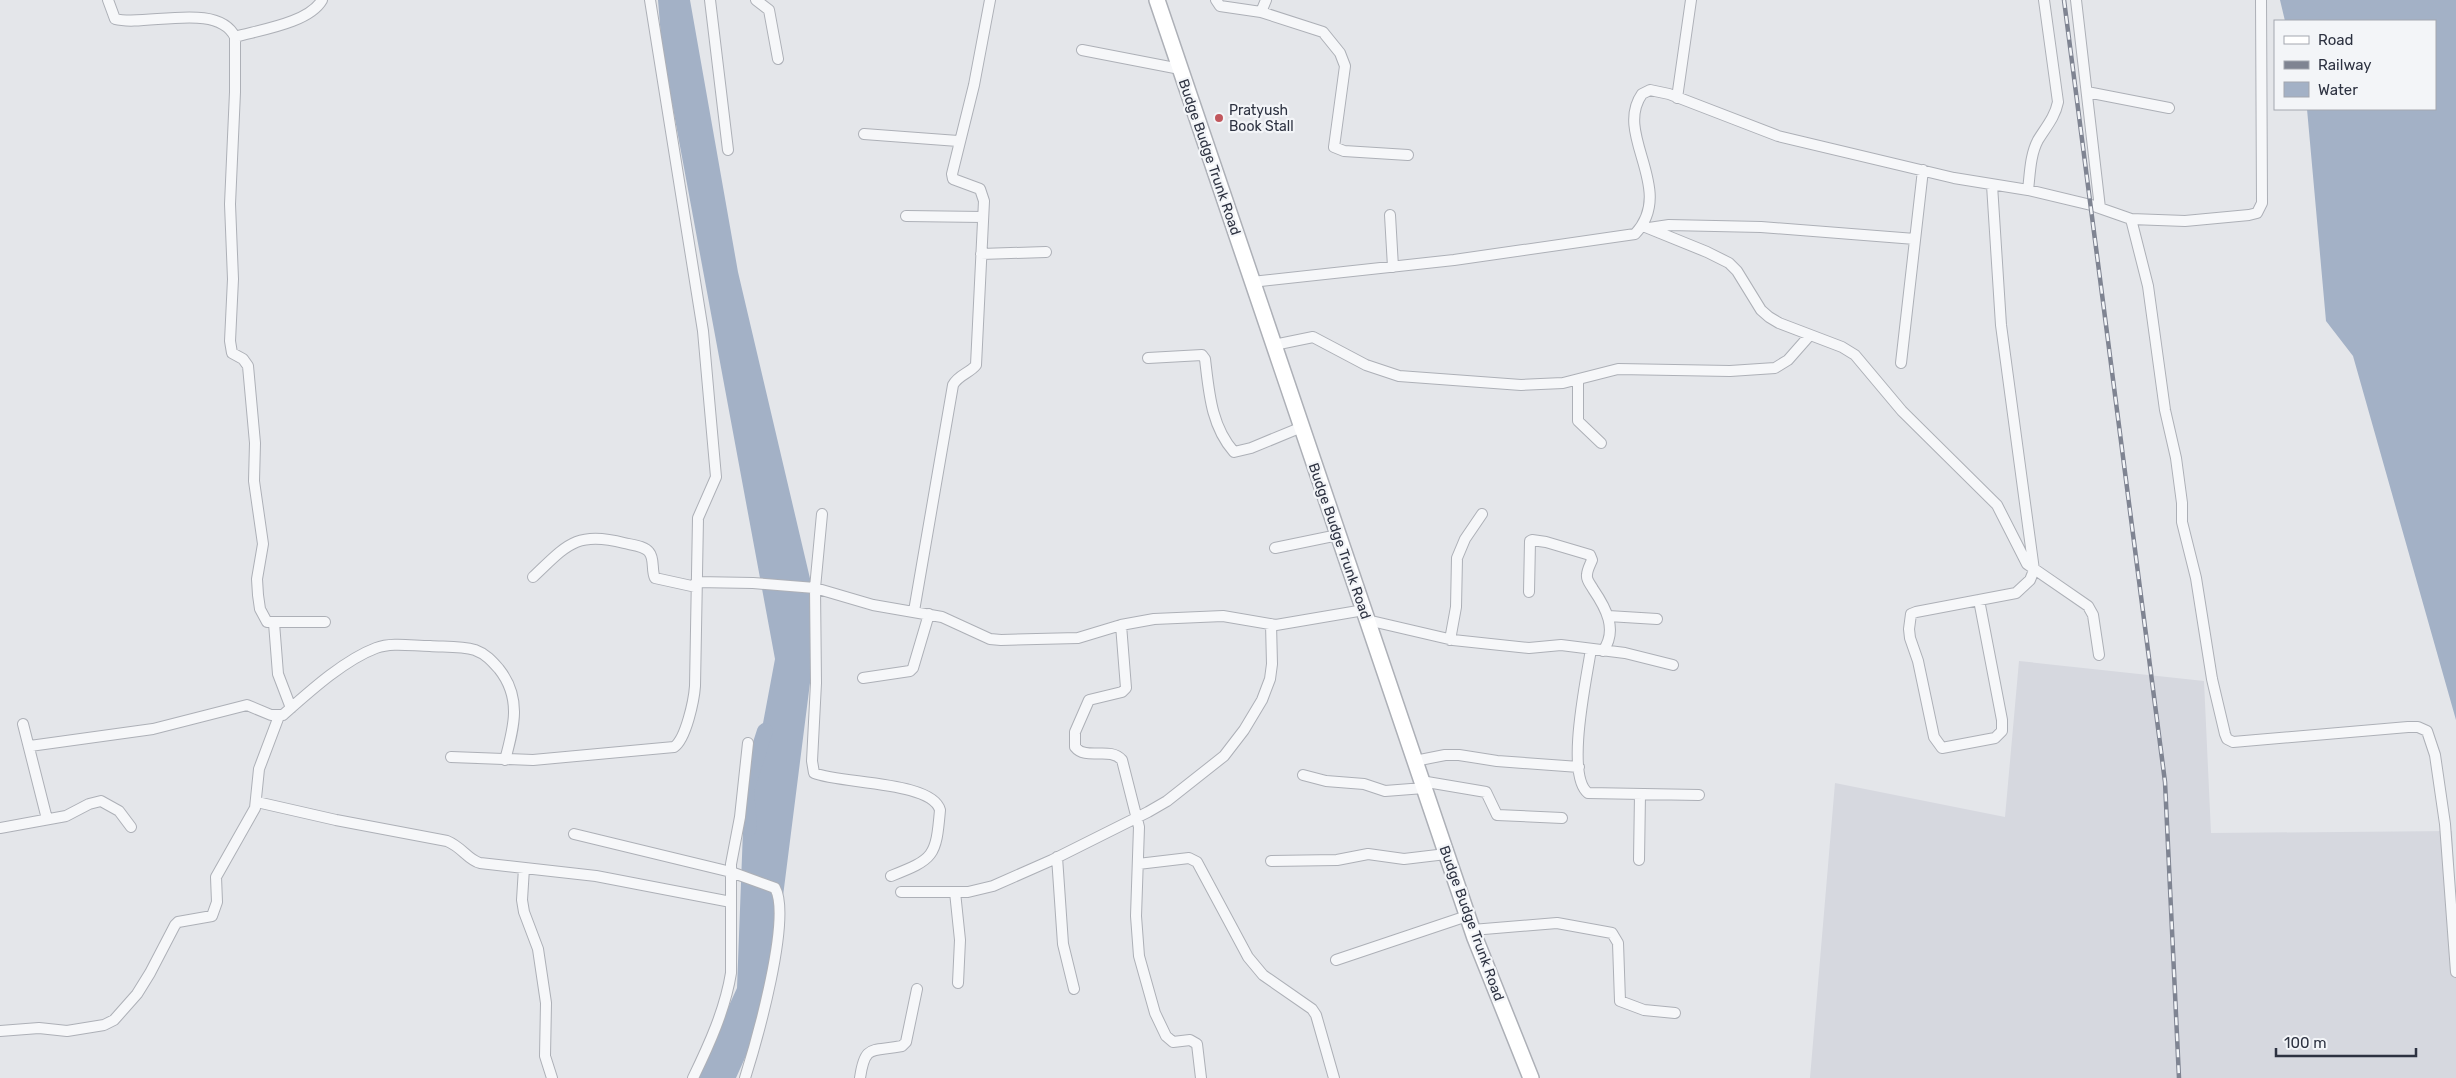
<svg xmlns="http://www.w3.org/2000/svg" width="2456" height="1078" font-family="Rubik,sans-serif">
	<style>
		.built { fill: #d6d8df }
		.water { fill: #a3b1c6 }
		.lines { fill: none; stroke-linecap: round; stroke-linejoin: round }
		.river { stroke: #a3b1c6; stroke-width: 16 }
		.minor-casing { stroke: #adb0b7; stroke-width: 12 }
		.secondary-casing { stroke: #adb0b7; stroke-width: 18 }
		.minor { stroke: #f6f7f9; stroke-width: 10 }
		.secondary { stroke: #fff; stroke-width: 15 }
		.rail-casing { stroke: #7f8492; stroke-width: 4.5 }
		.rail { stroke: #f3f5f8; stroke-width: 2.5; stroke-dasharray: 8; stroke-linecap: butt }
		.poi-dot { fill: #c1575d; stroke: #f3f5f8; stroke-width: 2 }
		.labels { text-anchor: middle; stroke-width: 4.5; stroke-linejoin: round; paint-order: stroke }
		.poi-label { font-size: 14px; fill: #2d3241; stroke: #f3f5f8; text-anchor: start }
		.street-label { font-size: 14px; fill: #2d3241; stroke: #f3f5f8 }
	</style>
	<rect width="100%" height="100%" fill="#e4e6ea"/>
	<!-- built -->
	<path class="built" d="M2019 661 2204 681 2211 833 2452 831 2456 905V1078H1810L1835 783 2005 817Z"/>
	<!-- water -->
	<path class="water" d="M658 0H690L738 272 812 587V667L771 991 765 1013 736 1078H696L737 988 743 830 775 659 662 49Z
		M2280 0H2456V720L2353 356 2326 321 2307 109H2435V21H2285Z"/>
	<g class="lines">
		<!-- river -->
		<path class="river" d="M749 828 746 790 765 731"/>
		<!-- minor casing -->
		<g class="minor-casing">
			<path id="minor" d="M108 0 115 19C145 27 218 1 235 37V92L230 204 233 279 230 341 232 353 243 359 248 366 255 443 254 481 263 544 257 579 258 595 260 609 267 622H325
				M710 0 728 150
				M756 0 769 10 778 59
				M1216 0 1220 6 1261 12 1323 32 1340 53 1345 66 1334 147 1344 151 1408 155
				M2076 0 2100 208
				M1261 12 1266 0
				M235 37C259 30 309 23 322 0
				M1082 50 1180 69
				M2087 92 2169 108
				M1677 98 1691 0
				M864 134 958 141
				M2028 190C2030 174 2030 155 2038 140 2046 127 2055 117 2058 102L2044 0
				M1390 215 1393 267
				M906 216 983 217
				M2131 219 2148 286 2165 410 2176 458 2182 503V522L2196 578 2212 679 2225 734 2227 739 2233 742 2408 727H2418L2427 731 2435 755 2445 824 2456 972
				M1643 226 1707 252 1729 263 1737 271 1761 310 1769 317 1779 323 1842 347 1855 355 1902 411 1997 505 2027 564 2088 606 2093 615 2099 655
				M1649 228 1669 225 1761 227 1915 239
				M981 254 1046 252
				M1252 282 1454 260 1635 234C1677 189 1613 135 1642 94L1650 90 1669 94 1778 136 1954 178 2028 190 2091 205 2131 219 2185 221 2249 215 2257 213 2262 203 2261 0
				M1274 345 1313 337 1366 365 1399 376 1521 385 1563 383 1618 369 1730 371 1775 368 1788 360 1810 335
				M1148 358 1202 355 1205 359C1209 392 1211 426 1234 452L1251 448 1302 427
				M1901 363 1923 170
				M1578 380V421L1601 443
				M822 514 815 588 816 683 812 761 814 773C840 784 932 781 940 810 936 857 934 859 891 876
				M1275 548 1338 535
				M533 577C566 546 576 530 624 543 632 545 645 546 649 552 655 559 651 570 655 578L696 587
				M696 582 753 583 815 588 873 605 942 617 990 639 1001 640 1078 638 1121 625 1154 619 1223 616 1276 625 1364 610
				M1529 592 1530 541 1532 540 1546 542 1590 555 1592 560C1590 565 1587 570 1587 575 1586 580 1591 585 1593 589 1606 608 1618 630 1603 651
				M1979 600 2002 720V731L1995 738 1942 748 1934 737 1918 661 1910 638 1909 629 1911 614 1916 612 2016 593 2030 580 2034 570 2001 325 1992 185
				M914 611 953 385C958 375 970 373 976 365L984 201 980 189 953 179 952 174 974 85 990 0
				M1608 616 1657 619
				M1367 620 1453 640 1529 648 1561 645 1625 653 1673 665
				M274 623 278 674 291 708
				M1121 625 1126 688 1122 692 1089 700 1075 732V747C1086 761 1110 746 1122 760L1139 827 1136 916 1139 956 1155 1013 1166 1036 1173 1042 1190 1040 1197 1044 1201 1078
				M1450 640 1456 607 1457 558 1465 539 1482 514
				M1591 649C1587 677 1565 775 1588 793L1699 795
				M863 678 910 671 913 668 929 614
				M23 724 47 819
				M30 746 153 729 247 705 271 715H283C309 692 344 660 376 648 392 642 413 646 430 646 444 647 461 646 475 650 486 654 492 661 499 669 522 698 514 727 505 760
				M451 757 533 760 674 747C686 739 694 700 695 686L698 518 716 477 703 331 650 0
				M1415 761 1445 755H1459L1497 761 1579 767
				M1303 775 1326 781 1364 784 1385 791 1424 788
				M1421 781 1486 792 1497 815 1562 818
				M257 802 336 820 447 841C462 847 468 860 480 863L596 876 731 902
				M0 828 66 816 89 804 101 801 119 811 131 827
				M574 834 731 872 775 888C792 918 756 1043 745 1078
				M1057 857 1063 944 1074 989
				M1639 860 1640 794
				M1271 861 1337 860 1368 854 1404 859 1446 854
				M1138 864 1189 858 1197 862 1248 957 1263 975 1312 1009 1316 1015 1334 1078
				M524 868 522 900 524 912 538 949 546 1003 545 1056 552 1078
				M901 892H968L993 886 1052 860 1148 812 1167 801 1224 756 1244 730 1262 700 1270 679 1272 664 1271 624
				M955 892 960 940 958 983
				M1472 930 1557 923 1612 933 1618 943 1620 1001 1644 1010 1675 1013
				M1336 960 1467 916
				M0 1031 39 1028 67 1031 104 1025 114 1020 137 994 150 973 175 925 178 922 212 916 217 902 216 877 255 808 259 769 279 716
				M693 1078C709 1045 725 1010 731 973V864L740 817 748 743
				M860 1078C865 1043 872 1052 902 1046L906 1042 917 989"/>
		</g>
		<!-- secondary casing -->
		<g class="secondary-casing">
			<path id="secondary" d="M1157 0 1475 938 1531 1078"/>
		</g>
		<!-- minor -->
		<use href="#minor" class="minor"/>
		<!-- secondary -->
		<use href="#secondary" class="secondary"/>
		<!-- rail casing -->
		<g class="rail-casing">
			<path id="rail" d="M2064 0 2165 782 2179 1078"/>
		</g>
		<!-- rail -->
		<use href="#rail" class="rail"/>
	</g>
	<!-- markers -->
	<circle class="poi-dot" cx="1219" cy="118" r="5"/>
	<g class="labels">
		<!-- poi labels -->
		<g class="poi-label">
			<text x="1229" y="115">Pratyush<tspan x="1229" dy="16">Book Stall</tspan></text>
		</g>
		<!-- street labels -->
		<g class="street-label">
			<text transform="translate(1210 157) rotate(71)" y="5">Budge Budge Trunk Road</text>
			<text transform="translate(1340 541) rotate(71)" y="5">Budge Budge Trunk Road</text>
			<text transform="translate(1472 923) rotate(70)" y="5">Budge Budge Trunk Road</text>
		</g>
	</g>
	<!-- legend -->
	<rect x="2274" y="20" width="162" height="90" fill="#f3f5f8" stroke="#a4a7af"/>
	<rect x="2284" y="36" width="25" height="8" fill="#ffffff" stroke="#a4a7af"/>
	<text x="2318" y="45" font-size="15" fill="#2d3241">Road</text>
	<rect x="2284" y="61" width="25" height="8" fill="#7f8492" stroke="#a4a7af"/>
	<text x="2318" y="70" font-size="15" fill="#2d3241">Railway</text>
	<rect x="2284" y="82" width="25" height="15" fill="#a3b1c6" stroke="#a4a7af"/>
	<text x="2318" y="95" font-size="15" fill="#2d3241">Water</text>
	<!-- scale -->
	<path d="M2276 1048v8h140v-8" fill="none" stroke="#2d3241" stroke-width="2.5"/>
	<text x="2284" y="1048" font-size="15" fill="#2d3241" stroke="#f3f5f8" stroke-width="4" paint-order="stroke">100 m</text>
</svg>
